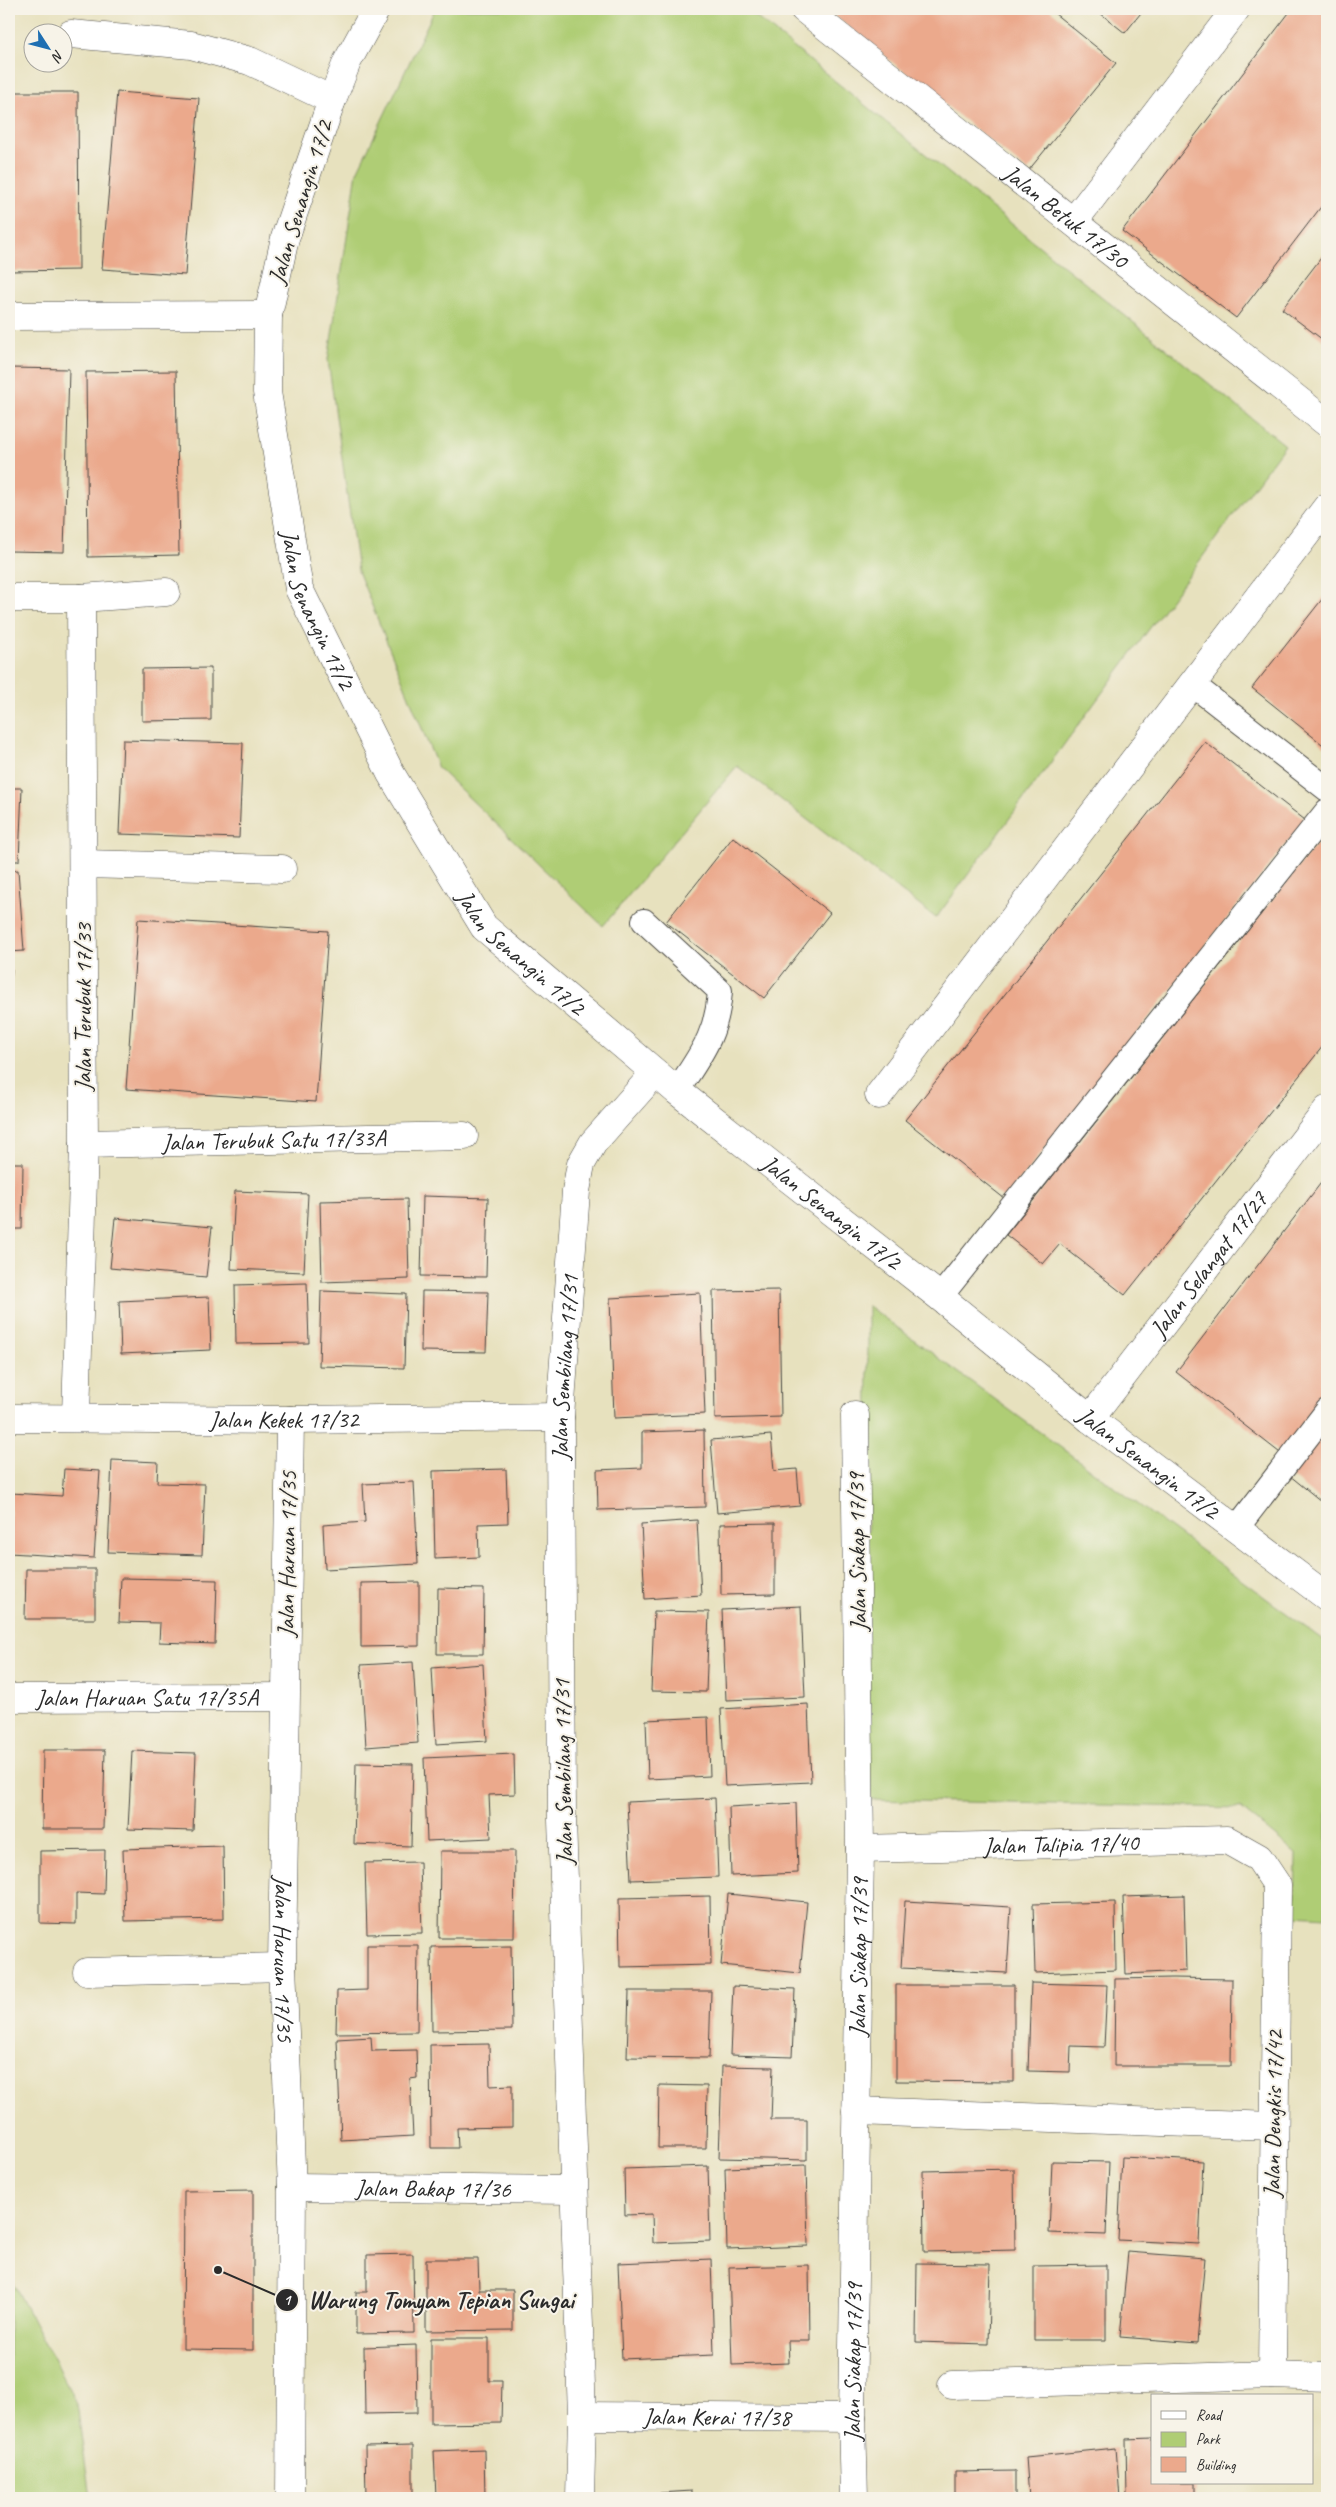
<svg xmlns="http://www.w3.org/2000/svg" width="1336" height="2507" font-family="Caveat,sans-serif">
	<style>
		.green { fill: #afcd74; stroke: #6d7c50 }
		.building { fill: #eba98c }
		.lines { fill: none; stroke-linecap: round; stroke-linejoin: round }
		.service-casing { stroke: #474641; stroke-width: 26 }
		.minor-casing { stroke: #474641; stroke-width: 29 }
		.tertiary-casing { stroke: #474641; stroke-width: 29 }
		.service { stroke: #fff; stroke-width: 24 }
		.minor { stroke: #fff; stroke-width: 28 }
		.tertiary { stroke: #fff; stroke-width: 28 }
		.labels { text-anchor: middle; stroke-width: 4; stroke-linejoin: round; paint-order: stroke }
		.street-label { font-size: 24px; fill: #2b2b2b; stroke: #f7f3e8 }
		.leader { fill: none; stroke: #2b2b2b; stroke-width: 2 }
		.callout-dot { fill: #2b2b2b; stroke: #f7f3e8; stroke-width: 2 }
		.mark-label { font-size: 15px; text-anchor: middle; font-weight: bold; fill: #fff }
		.callout-label { font-size: 25px; text-anchor: middle; font-weight: bold; fill: #2b2b2b; stroke: #f7f3e8; stroke-width: 4; stroke-linejoin: round; paint-order: stroke }
	</style>
	<rect width="100%" height="100%" fill="#f7f3e8"/>
	<filter id="ink" filterUnits="userSpaceOnUse"><feTurbulence type="fractalNoise" baseFrequency=".02" numOctaves="2"/><feDisplacementMap in="SourceGraphic" scale="10" xChannelSelector="R" yChannelSelector="G"/><feConvolveMatrix kernelMatrix="1 2 1 2 8 2 1 2 1" color-interpolation-filters="sRGB"/></filter>
	<filter id="wash" filterUnits="userSpaceOnUse"><feTurbulence type="fractalNoise" baseFrequency=".0096" numOctaves="4" result="noise"/><feDisplacementMap in="SourceGraphic" scale="20" xChannelSelector="R" yChannelSelector="G"/><feGaussianBlur stdDeviation="1.12" result="paint"/><feColorMatrix in="noise" values="0 0 0 0 0 0 0 0 0 0 0 0 0 0 0 0 0 1.4 0 .05"/><feComposite in="paint" operator="in"/></filter>
	<g filter="url(#wash)">
		<rect width="100%" height="100%" fill="#e7e1be"/>
		<!-- green -->
		<path class="green" d="M435 9H746L1285 445 936 918 737 766 603 926 438 768 358 571 328 360 357 172Z
			M868 1306 1327 1643V1917L1295 1915 1296 1854 1240 1808 867 1800Z
			M9 2275 77 2404 90 2498H9Z"/>
		<g id="blocks">
			<!-- building -->
			<path class="building" d="M826 9H1049L1116 63 1028 171Z
				M1095 9H1144L1125 33Z
				M1292 9H1327V199L1236 318 1122 231Z
				M9 92H78L79 270 9 271Z
				M117 92 199 98 185 275 102 269Z
				M1327 250V343L1282 309Z
				M9 368 69 369 64 552 9 551Z
				M176 371 179 555 88 557 86 372Z
				M1327 593V748L1252 688Z
				M211 668V720L142 721V669Z
				M123 740 243 743 239 838 119 834Z
				M1205 742 1305 820 1005 1199 905 1120Z
				M9 788H22L19 861H9Z
				M1327 831V1041L1125 1295 1060 1244 1043 1264 1006 1235Z
				M733 837 830 913 764 998 666 922Z
				M18 870 24 951 9 952V871Z
				M138 919 328 931 316 1102 126 1089Z
				M9 968 12 969 10 1003H9Z
				M9 1163H23L22 1229H9Z
				M1327 1175V1400L1284 1456 1176 1372Z
				M235 1191 308 1194 304 1272 231 1269Z
				M423 1196 488 1198 486 1277 421 1276Z
				M407 1199 409 1279 322 1282 320 1201Z
				M115 1218 212 1227 206 1277 110 1268Z
				M307 1283 309 1343 236 1344 235 1285Z
				M779 1290 781 1417 715 1419 713 1291Z
				M321 1291 406 1294 404 1368 319 1366Z
				M422 1291 488 1292 486 1352 421 1351Z
				M700 1293 705 1414 614 1418 610 1298Z
				M209 1297 211 1350 121 1354 119 1301Z
				M1327 1427V1506L1289 1475Z
				M704 1430 705 1507 598 1510 597 1470 642 1468V1432Z
				M771 1435 774 1471 797 1469 800 1506 717 1513 711 1440Z
				M112 1460 158 1462 157 1483 205 1484 202 1555 108 1552Z
				M64 1469 100 1471 94 1558 9 1553 11 1493 62 1496Z
				M506 1469 508 1523 478 1524 479 1557 435 1559 433 1471Z
				M414 1482 418 1564 325 1569 323 1525 365 1522 363 1484Z
				M697 1520 701 1595 645 1599 641 1524Z
				M775 1523V1594L721 1595 720 1524Z
				M26 1569H95V1619H25Z
				M121 1578 217 1580 215 1644 159 1642 160 1623 119 1622Z
				M419 1582V1646L361 1647V1583Z
				M438 1588 484 1589 483 1654H437Z
				M801 1606 805 1697 726 1700 722 1610Z
				M654 1611 709 1612 706 1692 651 1691Z
				M413 1662 418 1743 366 1747 361 1665Z
				M483 1664 487 1741 436 1744 432 1668Z
				M808 1704 811 1782 725 1786 721 1709Z
				M708 1717 710 1776 648 1779 646 1720Z
				M43 1750H105L103 1829H42Z
				M132 1751 196 1753 193 1831 128 1829Z
				M514 1754 515 1794 489 1795 491 1838 427 1841 424 1758Z
				M356 1763 413 1764 411 1846 354 1844Z
				M715 1798 718 1877 631 1880 627 1802Z
				M796 1803 798 1873 731 1876 729 1807Z
				M223 1846 224 1919 125 1921 123 1849Z
				M105 1850 104 1894 76 1893V1924L40 1923V1851Z
				M440 1851H515L514 1938H439Z
				M420 1862 422 1933 367 1934 365 1863Z
				M728 1894 807 1902 800 1973 721 1965Z
				M1184 1895 1186 1971 1126 1974 1123 1897Z
				M710 1896 711 1965 620 1967 619 1898Z
				M905 1901 1011 1907 1007 1973 901 1968Z
				M1115 1902 1116 1970 1035 1973 1033 1904Z
				M367 1945H418L417 2032 336 2033 337 1991 367 1990Z
				M511 1946 512 2030 432 2031 431 1947Z
				M1173 1978 1232 1979 1231 2066H1114L1115 1979Z
				M1031 1983 1107 1985 1104 2047 1071 2046 1070 2072 1028 2071Z
				M896 1985H1014V2082L896 2081Z
				M733 1986 795 1989 792 2057 730 2055Z
				M629 1991H711L709 2058 627 2057Z
				M371 2037 372 2051 416 2050 417 2078 410 2079 413 2136 341 2140 337 2039Z
				M489 2044 490 2086 512 2085V2127L457 2128 458 2148H431L430 2045Z
				M722 2066 773 2067 771 2120H807V2160L719 2158Z
				M659 2085 707 2086 706 2148H658Z
				M1122 2157 1203 2161 1199 2244 1118 2240Z
				M1052 2161 1109 2162 1106 2235 1049 2233Z
				M806 2165 808 2246 727 2249 725 2168Z
				M708 2166 710 2241 653 2243 652 2214 625 2215 624 2169Z
				M1014 2169 1015 2250 924 2252 923 2171Z
				M253 2190V2350L183 2349 184 2191Z
				M1128 2252 1205 2258 1197 2343 1120 2337Z
				M413 2254 414 2333 356 2334V2292H367V2255Z
				M426 2259H478L479 2290H513V2330L426 2331Z
				M711 2259 714 2355 622 2359 618 2263Z
				M917 2263 990 2264 988 2344 916 2342Z
				M809 2265 810 2341H788L789 2363 732 2365 729 2267Z
				M1106 2265V2340H1034V2266Z
				M431 2338H489V2381H502L501 2423 431 2424Z
				M416 2345 417 2413 365 2414 364 2347Z
				M1152 2438V2483H1195V2498H1127L1126 2439Z
				M413 2445V2498H366L365 2446Z
				M1116 2448 1120 2498H1029L1026 2457Z
				M484 2449 485 2498H436L434 2451Z
				M1015 2471V2498H955V2472Z
				M692 2491V2498H661L660 2493Z"/>
		</g>
	</g>
	<g filter="url(#ink)">
		<use href="#blocks" fill-opacity="0" stroke="#474641" stroke-width="1"/>
		<g class="lines">
			<!-- service casing -->
			<g class="service-casing">
				<path id="service" d="M1192 684 1327 789
					M644 921 720 991C717 1036 700 1055 677 1091
					M940 1297 1327 811
					M1236 1529 1327 1411"/>
			</g>
			<!-- minor casing -->
			<g class="minor-casing">
				<g id="minor">
					<path id="s1" d="M804 9 1327 423"/>
					<path d="M71 34 191 45 250 61 332 100"/>
					<path d="M1074 221 1236 9"/>
					<path d="M9 316 268 315"/>
					<path d="M9 598H81L166 592"/>
					<path d="M83 864 282 869"/>
					<path d="M879 1095 1327 507"/>
					<path id="s2" d="M84 1144 464 1136"/>
					<path d="M76 1417 84 1144 81 598"/>
					<path id="s3" d="M9 1418 290 1420 560 1417"/>
					<path id="s4" d="M1090 1419 1327 1110"/>
					<path id="s5" d="M290 1420 282 1967 292 2187 290 2498"/>
					<path id="s6" d="M9 1698 285 1697"/>
					<path id="s7" d="M860 1849 1227 1840 1259 1858 1277 1885 1272 2375"/>
					<path d="M87 1972 282 1967"/>
					<path d="M856 2111 1273 2126"/>
					<path id="s8" d="M292 2187 574 2190"/>
					<path d="M952 2385 1272 2375 1327 2377"/>
					<path id="s9" d="M582 2416 852 2418"/>
					<path id="s10" d="M580 2498 582 2416 562 1820 560 1417 576 1191 581 1164 593 1143 655 1073"/>
					<path id="s11" d="M854 2498 852 2418 860 1849 855 1415"/>
				</g>
			</g>
			<!-- tertiary casing -->
			<g class="tertiary-casing">
				<g id="tertiary">
					<path id="s12" d="M376 9 347 62 332 100 285 238 268 315 267 392 299 589 391 774 484 927 677 1091 940 1297 1090 1419 1327 1597"/>
				</g>
			</g>
			<!-- service -->
			<use href="#service" class="service"/>
			<!-- minor -->
			<use href="#minor" class="minor"/>
			<!-- tertiary -->
			<use href="#tertiary" class="tertiary"/>
		</g>
	</g>
	<g class="labels">
		<!-- street labels -->
		<g class="street-label">
			<text transform="translate(300 202) rotate(-73)" y="8">Jalan Senangin 17/2</text>
			<text dy="8" stroke="none"><textPath href="#s1" startOffset="334">Jalan Betuk 17/30</textPath></text>
			<text dy="8" stroke="none"><textPath href="#s12" startOffset="628">Jalan Senangin 17/2</textPath></text>
			<text dy="8" stroke="none"><textPath href="#s12" startOffset="1032">Jalan Senangin 17/2</textPath></text>
			<text transform="translate(83 1007) rotate(-90)" y="8">Jalan Terubuk 17/33</text>
			<text dy="8" stroke="none"><textPath href="#s2" startOffset="190">Jalan Terubuk Satu 17/33A</textPath></text>
			<text dy="8" stroke="none"><textPath href="#s12" startOffset="1438">Jalan Senangin 17/2</textPath></text>
			<text dy="8" stroke="none"><textPath href="#s4" startOffset="195">Jalan Selangat 17/27</textPath></text>
			<text dy="8" stroke="none"><textPath href="#s10" startOffset="1131">Jalan Sembilang 17/31</textPath></text>
			<text dy="8" stroke="none"><textPath href="#s3" startOffset="275">Jalan Kekek 17/32</textPath></text>
			<text dy="8" stroke="none"><textPath href="#s12" startOffset="1842">Jalan Senangin 17/2</textPath></text>
			<text transform="translate(857 1552) rotate(-91)" y="8">Jalan Siakap 17/39</text>
			<text transform="translate(287 1554) rotate(-89)" y="8">Jalan Haruan 17/35</text>
			<text dy="8" stroke="none"><textPath href="#s6" startOffset="138">Jalan Haruan Satu 17/35A</textPath></text>
			<text transform="translate(563 1772) rotate(-91)" y="8">Jalan Sembilang 17/31</text>
			<text dy="8" stroke="none"><textPath href="#s7" startOffset="201">Jalan Talipia 17/40</textPath></text>
			<text dy="8" stroke="none"><textPath href="#s11" startOffset="541">Jalan Siakap 17/39</textPath></text>
			<text dy="8" stroke="none"><textPath href="#s5" startOffset="539">Jalan Haruan 17/35</textPath></text>
			<text transform="translate(1273 2114) rotate(-89)" y="8">Jalan Dengkis 17/42</text>
			<text dy="8" stroke="none"><textPath href="#s8" startOffset="141">Jalan Bakap 17/36</textPath></text>
			<text dy="8" stroke="none"><textPath href="#s11" startOffset="136">Jalan Siakap 17/39</textPath></text>
			<text dy="8" stroke="none"><textPath href="#s9" startOffset="135">Jalan Kerai 17/38</textPath></text>
		</g>
	</g>
	<!-- callouts -->
	<path class="leader" d="M218 2270L287 2300"/>
	<g class="callout-dot">
		<circle cx="218" cy="2270" r="5"/>
		<circle cx="287" cy="2300" r="12"/>
	</g>
	<g class="mark-label">
		<text x="287" y="2305">1</text>
	</g>
	<g class="callout-label">
		<text x="441" y="2308">Warung Tomyam Tepian Sungai</text>
	</g>
	<!-- margin -->
	<rect width="1336" height="2507" fill="none" stroke="#f7f3e8" stroke-width="30"/>
	<!-- legend -->
	<rect x="1151" y="2394" width="162" height="90" fill="#f7f3e8" stroke="#a5a39c"/>
	<rect x="1161" y="2411" width="25" height="8" fill="#ffffff" stroke="#a5a39c"/>
	<text x="1196" y="2420" font-size="15" fill="#2b2b2b">Road</text>
	<rect x="1161" y="2432" width="25" height="15" fill="#afcd74" stroke="#a5a39c"/>
	<text x="1196" y="2444" font-size="15" fill="#2b2b2b">Park</text>
	<rect x="1161" y="2457" width="25" height="15" fill="#eba98c" stroke="#a5a39c"/>
	<text x="1196" y="2470" font-size="15" fill="#2b2b2b">Building</text>
	<!-- north arrow -->
	<g transform="translate(48 48) rotate(126)"><circle r="24" fill="#f7f3e8" stroke="#a5a39c"/>
	<path d="M0-4L9 19L0 12L-9 19Z" fill="#1f6fb2"/>
	<text y="-8" font-size="14" font-weight="bold" text-anchor="middle" fill="#2b2b2b">N</text>
	</g>
</svg>
